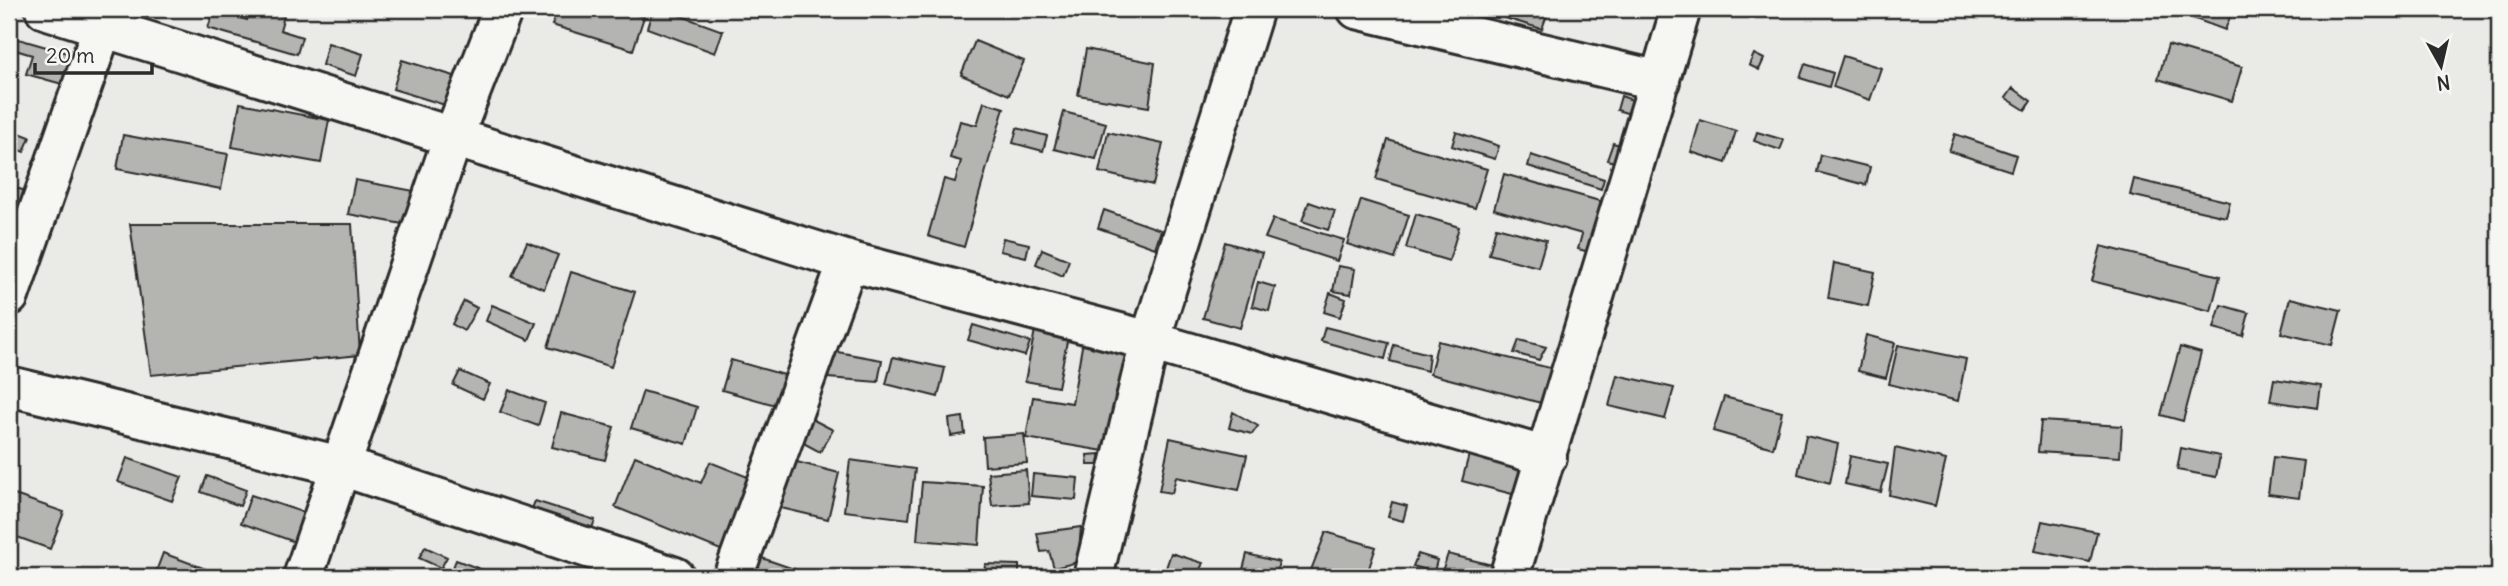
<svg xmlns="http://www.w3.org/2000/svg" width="2508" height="586" font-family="Delius,sans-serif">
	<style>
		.building { fill: #b4b4b1; stroke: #2b2b2b; stroke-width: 2 }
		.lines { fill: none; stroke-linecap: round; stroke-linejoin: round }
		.minor-casing { stroke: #2b2b2b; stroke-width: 44 }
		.minor { stroke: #f6f6f2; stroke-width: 38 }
	</style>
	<rect width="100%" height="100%" fill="#eaeae6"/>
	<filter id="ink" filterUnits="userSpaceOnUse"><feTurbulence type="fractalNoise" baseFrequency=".0143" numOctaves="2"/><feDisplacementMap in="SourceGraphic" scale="14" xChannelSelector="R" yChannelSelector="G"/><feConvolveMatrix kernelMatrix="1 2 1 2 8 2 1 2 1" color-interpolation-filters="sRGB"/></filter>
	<g filter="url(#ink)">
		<!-- building -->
		<path class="building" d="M251 9 284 16 280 30 302 37 297 54 208 28 214 10 247 20Z
			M558 9H616L644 17 633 50 552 25Z
			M653 9H662L723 31 715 53 647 28Z
			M1507 9H1549L1542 29 1505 18Z
			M2177 9H2233L2225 30 2176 12Z
			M15 38 81 57 73 87 26 74 32 55 12 49Z
			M975 41 1024 61 1009 95 961 75Z
			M328 43 363 54 356 76 322 65Z
			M2168 45 2242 67 2232 101 2158 79Z
			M1086 49 1155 63 1149 107 1078 95Z
			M1754 54 1764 59 1759 70 1749 65Z
			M1843 56 1881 68 1870 100 1833 87Z
			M402 60 467 80 458 109 393 89Z
			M1805 64 1833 73 1829 87 1800 78Z
			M2013 88 2031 101 2025 110 2006 98Z
			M1621 96 1638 102 1633 115 1617 110Z
			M984 102 1004 108 964 247 928 236 944 179 955 182 961 161 950 158 960 121 977 125Z
			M240 103 329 120 321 163 232 147Z
			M1064 112 1106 123 1096 159 1054 149Z
			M1700 120 1736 131 1726 163 1691 152Z
			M1017 128 1047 136 1043 151 1013 143Z
			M9 129 30 137 24 152 9 146Z
			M1108 132 1163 144 1153 185 1099 172Z
			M1456 132 1499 146 1495 159 1452 146Z
			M1757 132 1784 140 1780 150 1754 141Z
			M1955 134 2016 155 2011 171 1949 151Z
			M123 135 228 154 221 189 117 169Z
			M1388 140 1487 169 1475 208 1376 179Z
			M1613 143 1623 146 1618 163 1607 160Z
			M1531 155 1604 179 1601 189 1528 166Z
			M1821 155 1870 167 1866 185 1817 172Z
			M1504 174 1603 202 1589 252 1578 249 1582 234 1494 209Z
			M2134 179 2230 202 2226 217 2130 195Z
			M355 180 425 193 419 227 348 214Z
			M9 186 36 194 30 214 11 209 9 218Z
			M1361 200 1409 215 1395 259 1347 244Z
			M1309 202 1335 211 1328 230 1302 221Z
			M1104 210 1161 230 1155 248 1098 228Z
			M1416 214 1459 227 1449 261 1406 248Z
			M1273 219 1344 240 1337 261 1265 238Z
			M130 224H352L360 355 151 375Z
			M1496 227 1546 240 1538 267 1489 254Z
			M1003 238 1029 244 1026 257 1000 251Z
			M527 242 558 255 544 289 512 276Z
			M1225 242 1262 253 1240 328 1203 318Z
			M2101 246 2220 276 2211 311 2092 281Z
			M1042 249 1069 260 1063 276 1036 264Z
			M1834 263 1875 272 1868 306 1828 298Z
			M1338 266 1355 269 1351 294 1333 291Z
			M571 272 635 292 611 367 548 347Z
			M1258 282 1275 287 1269 311 1252 306Z
			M1330 293 1346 299 1340 317 1324 312Z
			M2290 298 2341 310 2332 345 2281 333Z
			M464 301 477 308 464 331 452 324Z
			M492 305 536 323 529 340 486 321Z
			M2221 305 2249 313 2243 336 2214 328Z
			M1037 320 1070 326 1058 387 1025 381Z
			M973 325 1030 342 1025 356 968 340Z
			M1325 327 1389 343 1385 359 1321 341Z
			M1084 335 1128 342 1110 452 1026 438 1033 397 1072 403Z
			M1866 335 1895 343 1886 378 1858 371Z
			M1519 340 1546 347 1539 360 1514 353Z
			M1438 341 1554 369 1545 404 1430 374Z
			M1394 345 1429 354 1427 371 1390 361Z
			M1898 345 1966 359 1958 401 1889 384Z
			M2180 347 2201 353 2183 421 2161 415Z
			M832 351 882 360 878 382 828 378Z
			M893 357 945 368 938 397 886 384Z
			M731 360 788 376 779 406 722 390Z
			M460 371 490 384 483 399 453 385Z
			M1617 375 1674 388 1665 419 1609 406Z
			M2274 379 2321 386 2318 408 2270 401Z
			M509 390 545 403 538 426 500 412Z
			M643 391 697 407 686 444 631 428Z
			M1724 397 1782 412 1773 448 1713 431Z
			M1233 412 1258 426 1252 434 1229 428Z
			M561 413 614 427 605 460 552 447Z
			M808 417 833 430 820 452 796 439Z
			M963 417 965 434 951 436 949 419Z
			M2041 421 2122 426 2120 457 2038 452Z
			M1024 434 1027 463 985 466 983 437Z
			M1806 436 1838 444 1830 483 1798 474Z
			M1170 438 1247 455 1239 490 1176 477 1172 493 1159 491Z
			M1471 447 1528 461 1516 495 1462 481Z
			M1895 448 1946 460 1935 506 1889 495Z
			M2181 448 2220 456 2216 477 2177 470Z
			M1100 454 1101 465H1088L1087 455Z
			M635 456 701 483 710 462 753 479 723 551 615 507Z
			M1850 456 1888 464 1881 492 1845 484Z
			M2273 457 2304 461 2299 498 2268 494Z
			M127 458 182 477 172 501 118 482Z
			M850 460 915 469 909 519 844 511Z
			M793 461 839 473 828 519 781 508Z
			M1026 470 1029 503 992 506 988 473Z
			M1033 474 1078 478 1076 500 1031 496Z
			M207 476 246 490 240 506 201 492Z
			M922 482 983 486 979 545 917 540Z
			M9 493 64 512 50 549 9 534Z
			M251 495 305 513 295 542 241 523Z
			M535 501 595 520 590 534 530 514Z
			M1392 502 1407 506 1403 521 1388 517Z
			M2042 521 2097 532 2090 562 2035 551Z
			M1081 527 1078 562 1054 568 1049 551 1041 552 1037 533Z
			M1326 532 1376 547 1366 577H1340L1311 570Z
			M425 547 447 557 441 568 419 558Z
			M163 553 214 572 212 577H154Z
			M1171 553 1203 563 1197 577H1163Z
			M1247 554 1279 562 1275 577H1241Z
			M1418 554 1437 560 1434 572 1413 566Z
			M1448 554 1496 566 1493 577H1440Z
			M759 557 817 577H751Z
			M456 560 483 570 480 577 452 570Z
			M985 564 1019 565V577H984Z"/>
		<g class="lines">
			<!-- minor casing -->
			<g class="minor-casing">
				<path id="minor" d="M45 9 848 261 1150 341 1547 457
					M1357 9 1660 81
					M9 296 109 9
					M9 386 341 466 675 577
					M303 577 453 137 503 9
					M733 577 848 261
					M1093 577 1150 341 1254 9
					M1509 577 1681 9"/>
			</g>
			<!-- minor -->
			<use href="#minor" class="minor"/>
		</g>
	</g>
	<!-- margin -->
	<rect width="2508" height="586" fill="none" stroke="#f6f6f2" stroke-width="35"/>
	<rect x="18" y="18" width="2473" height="551" fill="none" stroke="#2b2b2b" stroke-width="2.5" filter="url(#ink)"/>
	<!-- north arrow -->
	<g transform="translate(2441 66) rotate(172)" stroke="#f6f6f2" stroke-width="5" paint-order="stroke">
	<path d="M0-5L12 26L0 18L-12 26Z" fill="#2b2b2b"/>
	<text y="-10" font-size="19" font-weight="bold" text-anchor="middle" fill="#2b2b2b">N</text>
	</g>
	<!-- scale -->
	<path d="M35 63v10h117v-10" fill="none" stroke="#2b2b2b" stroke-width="3.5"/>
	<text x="46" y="63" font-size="21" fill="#2b2b2b" stroke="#f6f6f2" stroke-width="5" paint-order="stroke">20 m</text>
</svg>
